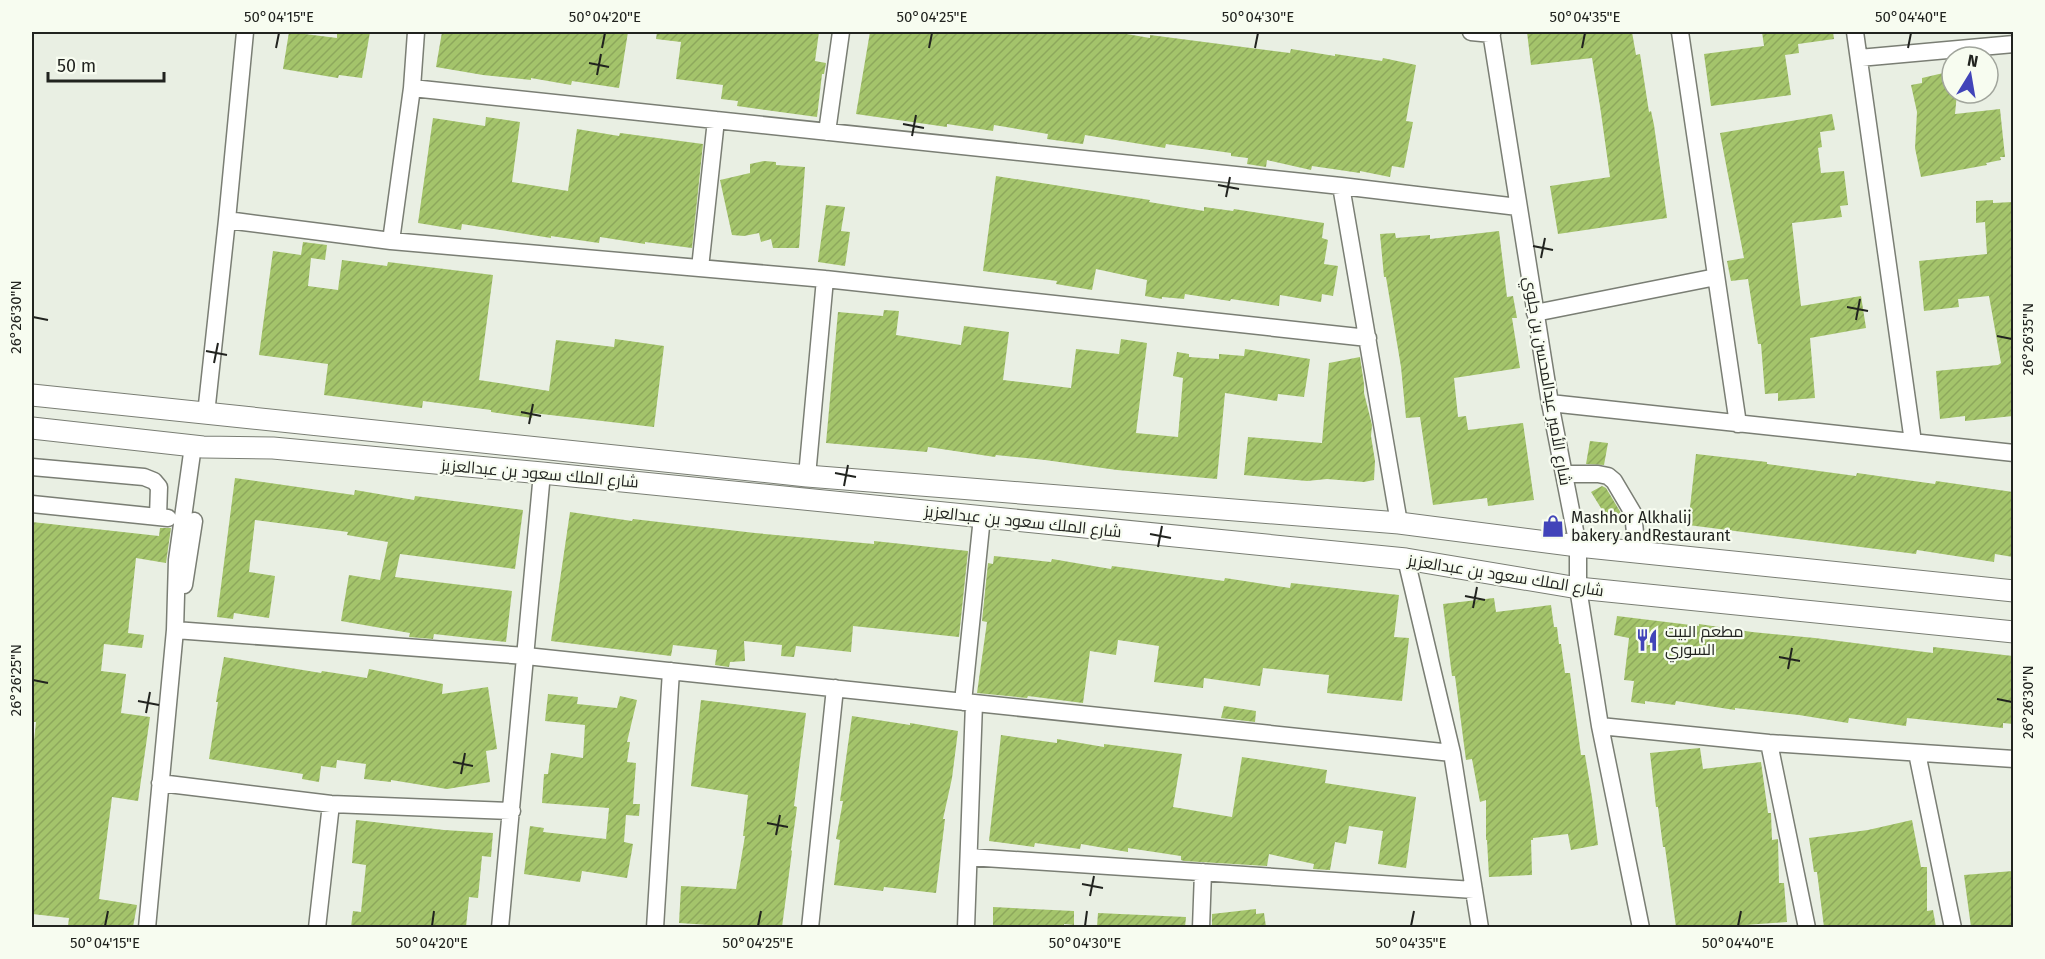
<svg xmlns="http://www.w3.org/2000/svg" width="2045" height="959" font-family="'Fira Sans',Cairo,sans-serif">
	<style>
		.building { fill: url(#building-hatch) }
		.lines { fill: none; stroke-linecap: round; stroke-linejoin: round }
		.minor-casing { stroke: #7a7e74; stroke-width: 19 }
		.major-casing { stroke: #7a7e74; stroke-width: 23 }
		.minor { stroke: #fff; stroke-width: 16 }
		.major { stroke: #fff; stroke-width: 21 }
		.ticks { fill: none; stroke: #21231f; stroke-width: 2 }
		.labels { text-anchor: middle; stroke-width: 4.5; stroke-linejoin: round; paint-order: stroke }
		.street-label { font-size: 16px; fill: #21231f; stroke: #f7fcf0 }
		.poi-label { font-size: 16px; fill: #21231f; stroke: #f7fcf0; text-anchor: start }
		.neatline { fill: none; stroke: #21231f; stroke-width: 2 }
		.ticks-label { font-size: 15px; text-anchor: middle; fill: #21231f }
	</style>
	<defs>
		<pattern id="building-hatch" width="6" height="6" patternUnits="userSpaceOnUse" patternTransform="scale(1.5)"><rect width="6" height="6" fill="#a4c46b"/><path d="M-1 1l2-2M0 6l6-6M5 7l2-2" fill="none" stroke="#8da85c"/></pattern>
	</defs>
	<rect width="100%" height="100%" fill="#e9efe3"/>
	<!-- building -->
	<path class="building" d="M289 32 337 38V32H370L362 78 339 75 338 78 283 69Z
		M442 32H628L619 88 572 81 571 85 531 78V80L483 75 436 67Z
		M657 32H819L815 61 826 63 824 74H822L817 117 737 106 738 101 721 99 723 85 676 79 681 42 656 39Z
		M870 32H1095L1108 34V32H1115L1150 38V35L1290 53 1291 49 1335 56V54L1382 61 1383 58 1416 65 1406 121 1413 122 1404 168 1392 166 1390 177 1360 171V173L1312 166 1311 170 1267 160 1266 167 1247 164 1248 158 1231 156V153L1166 144 1165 148 1085 135 1083 144 1047 139 1048 134 994 125 993 131 947 124V127L856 114Z
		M1527 32H1632L1636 55 1640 54 1649 112 1651 111 1654 125 1667 218 1558 234 1550 186 1610 177 1600 106 1592 58 1531 65Z
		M1762 32H1833L1834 39 1798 44 1799 53 1785 55 1791 95 1711 106 1704 54 1764 46Z
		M1952 71V93H1957L1955 114 2000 109 2005 157H2000L2001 160 1986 163 1987 165 1921 177 1915 148 1917 112 1911 85 1922 83V78Z
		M1832 114 1835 130 1820 132 1822 147 1818 148 1821 173 1844 171 1848 205 1840 206 1842 217 1792 223 1801 306 1861 296 1866 328 1810 338 1815 398 1778 401V393L1765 394 1761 344H1758L1748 279 1731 281 1727 261 1744 258 1720 133Z
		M486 117 520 122 512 182 568 191 577 129 619 136 620 133 703 144 692 248 645 242V244L600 237 599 243 551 236V238L462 224 461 230 418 223 433 118 485 126Z
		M764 161 776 162V165L805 167 799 248H773L771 239 761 242 759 233 744 236 732 235 720 180 750 173V164Z
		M996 176 1150 200 1149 202 1204 211V207L1233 211 1234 209 1324 223 1322 238 1328 240 1324 264 1338 266 1333 296 1322 294 1321 302 1280 295 1279 306 1231 299 1230 301 1185 294 1184 299 1162 297V299L1145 296 1147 280 1096 269 1092 290 1056 284 1057 281 983 271Z
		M1993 200V203L2013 202V416L1965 421V416L1940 419 1936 371 1998 365 2001 363 1989 296 1958 299 1959 307 1924 311 1919 261 1987 254 1985 222 1976 223V201Z
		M826 205 845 207 841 231 850 232 845 266 818 262Z
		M1499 231 1507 297 1513 296 1517 318H1512L1520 368 1454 378 1458 417 1466 416 1468 430 1523 423 1534 500 1488 506 1487 498 1433 505 1420 417 1406 418 1401 367 1386 277H1384L1380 234 1395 233 1396 238 1430 235V239Z
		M303 242 327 245 325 260 311 258 308 286 338 290 342 260 387 266 388 262 493 275 479 380 549 391 556 340 614 347 615 339 664 346 654 427 533 413 532 418 491 412V410L423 401 422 408 324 395 328 364 259 355 273 251 301 255Z
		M884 310 899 311 896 335 961 345 964 326 1009 332 1003 380 1071 388 1076 349 1119 354 1121 339 1147 343 1136 433 1178 437 1183 378 1173 376 1177 352 1189 354V357L1219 359V354L1244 356 1245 349 1310 359 1304 397 1278 394 1277 401 1225 393 1217 479 1117 470 1045 460 996 455 995 457 928 447 927 452 826 443 838 312 883 316Z
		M1360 357 1364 384V393L1372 425 1371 436 1375 461 1374 480 1364 482 1327 479 1307 481 1244 475 1248 437 1322 443 1329 363Z
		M1590 441 1608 443 1604 465 1586 464Z
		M1696 454 1767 462V464L1856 476 1857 473 1935 484 1936 481 2013 492V557L1995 554 1994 562 1917 550 1916 554 1688 525Z
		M235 478 354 495 355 490 414 500 415 496 523 510 515 569 400 554 395 577 512 591 506 642 434 634 433 639 409 637 410 633 341 621 349 575 380 580 388 542 347 535 348 532 255 520 249 572 275 576 269 618 234 613 233 619 217 617Z
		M1602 486 1606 488 1621 513 1609 521 1591 492Z
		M570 512 632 521 633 519 755 533 874 544V541L968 551 959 637 853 626 851 652 796 646 794 657 781 656 782 645 744 641 745 661 730 662 729 667 715 665 717 650 673 645 671 656 551 641Z
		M32 522 159 536 160 528H171L166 563 136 558 128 633 144 635 142 648 104 644 101 671 126 674 121 713 150 717 138 801 112 797 99 899 137 905 133 927 68 926 69 918 32 914V760L36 722H32Z
		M994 556 1051 562 1052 559 1111 569 1112 566 1224 581 1225 578 1290 588 1291 583 1399 595 1394 637 1409 638 1402 701 1327 693 1329 675 1263 668 1260 686 1204 678 1203 688 1154 682 1159 646 1118 640 1116 655 1090 651 1083 703 1028 696 1027 698 977 693 987 622 982 621 988 563 993 564Z
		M1494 598 1496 612 1551 605 1554 627H1557L1559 644H1561L1565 673H1570L1581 755H1585L1592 797 1598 845 1571 850 1568 834 1533 838V840H1531L1532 875 1489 877 1487 840H1486V800L1480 802 1472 759 1466 760 1455 676H1452L1443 604Z
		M1617 616 1699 626V624L1752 632 1815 638 1933 653V647L2013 656V724L2003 723V728L1907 718 1906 726 1849 718 1848 723 1799 715 1735 708V710L1676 701 1675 705 1645 701V704L1631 702 1634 681 1624 680 1629 638 1614 635Z
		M224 657 321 673 322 671 367 678 369 669 443 684 442 694 488 687 497 749 486 751 490 782 447 789 391 780V782L364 779 366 764 337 760 336 768 321 766 319 782 302 779 303 774 209 759 218 702H216Z
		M548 694 578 697 577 704 617 708 620 696 637 700 627 742H630L627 762 636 763 633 804H640L639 816 626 815 624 842 633 844 627 878 582 871 580 882 524 874 530 826 544 828 543 832 606 839 609 808 542 803 544 774H548L551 753 583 758 585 725 545 721Z
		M701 700 806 713 794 806 797 807 791 850 792 851 782 927H738L679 923 681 886 736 889 745 836H743L748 795 691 786Z
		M1224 706 1256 711 1255 722 1221 718Z
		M852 716 910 725V723L958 731 952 778 943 819H945L936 893 884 887 883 891 834 885 840 840 836 839 843 801H840Z
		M1001 735 1057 743V739L1104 747V744L1182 754 1173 807 1232 817 1242 757 1327 770 1325 783 1416 797 1406 868 1378 864 1383 831 1349 826 1346 844 1335 842 1330 870 1313 869 1314 864 1269 854 1267 866 1184 861 1181 860V856L1128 848V852L1081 844 1080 849 1035 843 1034 847 989 841Z
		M1700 748 1703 769 1761 762 1768 813H1771L1772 840 1778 839 1779 883H1784L1787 922 1731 926 1732 927H1676L1665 847H1663L1658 807H1656L1650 753Z
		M356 820 444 830 493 833 491 857 482 856 478 898 469 897 466 927H351L353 911 361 912 366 865 352 863Z
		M1912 820 1921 867H1927V911L1933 910 1936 927H1824L1817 872H1814L1809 838 1868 830Z
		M2013 871V927H1971L1964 875Z
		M993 907 1074 911V925L1064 924V927H993Z
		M1256 909V914L1264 913 1266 927H1212V914Z
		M1098 913 1186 917 1185 927H1097Z"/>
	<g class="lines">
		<!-- minor casing -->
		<g class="minor-casing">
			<path id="minor" d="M1471 32 1492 34
				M1491 32 1550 403 1578 546V588L1600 726 1641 928
				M1680 32 1738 424
				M1855 32 1913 442
				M1859 58 2014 44
				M412 88 1341 186 1518 207
				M827 132 841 32
				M1341 186 1399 523
				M227 220 391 241 825 279 1368 338
				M391 241 412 88 416 32
				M700 268 716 120
				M1535 313 1716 277
				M1550 403 2014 453
				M206 414 227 220 245 32
				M32 467 144 477 154 481 159 487 158 517
				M1564 474H1598L1608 476 1614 481 1633 513 1637 552
				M807 476 825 279
				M32 504 168 518
				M1406 559 1452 753 1480 928
				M184 585 194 521
				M175 630 526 656 1452 753
				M963 702 982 517
				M1600 726 1769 743 2014 759
				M1769 743 1807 928
				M1917 753 1953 928
				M160 783 331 804 512 811
				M969 857 1474 890
				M147 928 175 630 177 560 193 446
				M317 928 331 804
				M500 928 542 473
				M655 928 671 671
				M810 928 835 688
				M966 928 974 703
				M1201 928 1203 872"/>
		</g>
		<!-- major casing -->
		<g class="major-casing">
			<path id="major" d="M32 395 807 476 1399 523 1578 546 2014 591
				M32 428 203 447 273 448 542 473 1406 559 1578 588 2014 632"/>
		</g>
		<!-- minor -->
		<use href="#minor" class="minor"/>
		<!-- major -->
		<use href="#major" class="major"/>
	</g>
	<!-- ticks -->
	<path class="ticks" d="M276 48 279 33M602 48 605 33M929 48 932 33M1255 48 1258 33M1582 48 1585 33M1908 48 1911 33M589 63 609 67M597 75 601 54M903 124 924 128M912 136 916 115M1218 185 1239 189M1226 197 1230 177M1533 246 1553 250M1541 258 1545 238M1847 307 1868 311M33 317 48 320M1856 320 1860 299M1997 336 2012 339M206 351 227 355M214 363 218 343M521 412 541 416M529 424 533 404M835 473 856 477M844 486 848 465M1150 534 1171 538M1158 547 1162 526M1465 596 1485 600M1473 608 1477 587M1779 657 1800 661M1788 669 1792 648M33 680 48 683M1997 699 2012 702M138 701 159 705M146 713 150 692M453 762 473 766M461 774 465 753M767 823 788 827M776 835 780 815M1082 884 1103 888M1090 896 1094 876M105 926 108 911M432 926 434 911M758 926 761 911M1085 926 1087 911M1411 926 1414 911M1738 926 1741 911"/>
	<!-- icons -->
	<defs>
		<g id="shop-bare" transform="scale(1.8)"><path d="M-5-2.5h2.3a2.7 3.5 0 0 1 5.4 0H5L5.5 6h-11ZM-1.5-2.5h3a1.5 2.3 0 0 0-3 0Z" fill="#4144b9" stroke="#f7fcf0" stroke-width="2.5" paint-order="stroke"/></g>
		<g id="restaurant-bare" transform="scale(1.8)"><path d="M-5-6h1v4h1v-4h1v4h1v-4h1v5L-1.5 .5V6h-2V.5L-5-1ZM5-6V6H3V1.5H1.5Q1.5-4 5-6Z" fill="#4144b9" stroke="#f7fcf0" stroke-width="2.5" paint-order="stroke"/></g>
	</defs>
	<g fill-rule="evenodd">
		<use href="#shop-bare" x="1553" y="526"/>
		<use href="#restaurant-bare" x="1647" y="640"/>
	</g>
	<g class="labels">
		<!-- street labels -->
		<g class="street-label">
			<text transform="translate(1548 381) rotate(80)" y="6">شارع الأمير عبدالمحسن بن جلوي</text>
			<text transform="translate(540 473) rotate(5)" y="6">شارع الملك سعود بن عبدالعزيز</text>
			<text transform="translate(1023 521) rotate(6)" y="6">شارع الملك سعود بن عبدالعزيز</text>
			<text transform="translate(1506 575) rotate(9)" y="6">شارع الملك سعود بن عبدالعزيز</text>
		</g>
		<!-- poi labels -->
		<g class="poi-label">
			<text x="1571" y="523">Mashhor Alkhalij<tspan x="1571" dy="18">bakery andRestaurant</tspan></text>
			<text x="1665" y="637">مطعم البيت<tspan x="1665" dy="18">السوري</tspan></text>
		</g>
	</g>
	<!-- border -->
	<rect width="2045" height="959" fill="none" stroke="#f7fcf0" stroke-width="66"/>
	<!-- north arrow -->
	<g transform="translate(1970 75) rotate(11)"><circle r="28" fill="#f7fcf0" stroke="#a1a59c" stroke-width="1.5"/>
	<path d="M0-4.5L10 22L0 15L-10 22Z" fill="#4144b9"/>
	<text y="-9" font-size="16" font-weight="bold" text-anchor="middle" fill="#21231f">N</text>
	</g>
	<!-- scale -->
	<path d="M48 72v9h116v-9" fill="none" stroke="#21231f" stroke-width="3"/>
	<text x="57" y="72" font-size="18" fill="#21231f" stroke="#f7fcf0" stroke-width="4.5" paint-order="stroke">50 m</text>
	<rect x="33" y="33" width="1979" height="893" class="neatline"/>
	<g class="ticks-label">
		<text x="279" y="22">50°04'15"E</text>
		<text x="605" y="22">50°04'20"E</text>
		<text x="932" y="22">50°04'25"E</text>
		<text x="1258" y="22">50°04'30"E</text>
		<text x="1585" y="22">50°04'35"E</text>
		<text x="1911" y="22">50°04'40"E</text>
		<text transform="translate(16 317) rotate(-90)" y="5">26°26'30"N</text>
		<text transform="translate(2028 339) rotate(-90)" y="5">26°26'35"N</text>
		<text transform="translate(16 680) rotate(-90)" y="5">26°26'25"N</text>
		<text transform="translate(2028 702) rotate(-90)" y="5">26°26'30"N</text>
		<text x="105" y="948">50°04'15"E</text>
		<text x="432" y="948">50°04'20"E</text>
		<text x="758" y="948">50°04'25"E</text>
		<text x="1085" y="948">50°04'30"E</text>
		<text x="1411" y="948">50°04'35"E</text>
		<text x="1738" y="948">50°04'40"E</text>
	</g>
</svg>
